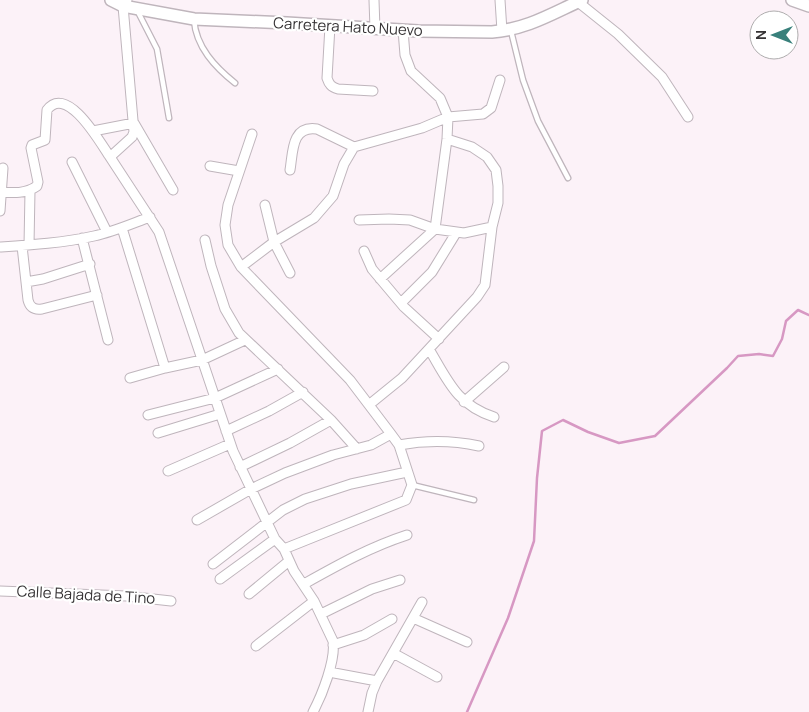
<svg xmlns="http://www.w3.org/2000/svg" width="809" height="712" font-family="Manrope,sans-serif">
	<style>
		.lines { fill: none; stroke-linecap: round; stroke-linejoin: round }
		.stream { stroke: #d798c3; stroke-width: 2.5 }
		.service-casing { stroke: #bfb5bc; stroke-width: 7 }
		.minor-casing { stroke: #bfb5bc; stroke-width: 11 }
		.secondary-casing { stroke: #bfb5bc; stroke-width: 14 }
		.service { stroke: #fff; stroke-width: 4.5 }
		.minor { stroke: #fff; stroke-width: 9 }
		.secondary { stroke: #fff; stroke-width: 11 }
		.labels { text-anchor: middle; stroke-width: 4.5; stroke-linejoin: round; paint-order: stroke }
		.street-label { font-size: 15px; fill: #363335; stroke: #fff }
	</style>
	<rect width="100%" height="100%" fill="#fcf2f8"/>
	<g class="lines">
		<!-- stream -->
		<path class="stream" d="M467 712 508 618 534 541 537 478 542 431 563 420 588 432 619 443 655 436 727 368 738 356 759 354 773 356 782 339 786 321 798 310 809 315"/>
		<!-- service casing -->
		<g class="service-casing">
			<path id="service" d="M137 10 157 49 169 118
				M194 20C196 47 215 67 235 83
				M511 31 523 80 538 121 568 178
				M412 485 474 500"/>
		</g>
		<!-- minor casing -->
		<g class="minor-casing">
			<path id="minor" d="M127 0 123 6 134 132 132 137 110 157 159 232 233 451 275 539 284 549 294 571 314 601 333 641C336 660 322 695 313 712
				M374 0 375 29
				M500 0 502 31
				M578 2 618 34 662 77 688 117
				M330 26 327 78C329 84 331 87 338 89L373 91
				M403 30 405 55 411 71 440 98 448 117 447 139 435 229 464 233 492 227
				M93 131 134 123 173 190
				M252 134 228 205 225 225 228 245 241 267 350 380 391 434 399 445 412 485 406 500 284 549
				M72 162 107 232
				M210 166 239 171
				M290 170C293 153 291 125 317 129L354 147 422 128 448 117 483 114 491 108 500 80
				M0 192C13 193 26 194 37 186L38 182 31 148 32 145 45 140 47 110C67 83 101 144 110 157
				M265 205 274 242 290 273
				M0 211 3 168
				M359 220 389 219 410 220 435 229 380 279
				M122 228 165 368
				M82 238 108 340
				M205 240 211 266 225 309 239 333 331 420 357 449
				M29 245 30 191
				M22 246 28 300C30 308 35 310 42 309L97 295
				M0 247C31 245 63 243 94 236 113 232 131 224 150 217
				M364 251 372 269 404 307 439 339
				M241 267 274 242 314 218 333 196 344 164 354 147
				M26 282 43 279 90 264
				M401 303 432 272 456 233
				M429 349C448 381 457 405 494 417
				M130 378 165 368 202 360 245 340
				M464 402 504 367
				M370 404 402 378 477 297 485 285 492 227 498 203V186L496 170 487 157 472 147 447 139
				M148 415 215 398 278 369
				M226 431 269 411 303 392
				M158 433 220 414
				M399 445C427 440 451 440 479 446
				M240 467 290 443 331 420
				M168 471 230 444
				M197 520 251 489 285 473 333 455 371 445 391 434
				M213 564 283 510 305 499 351 484 407 472
				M220 579 275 539
				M304 584C338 565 370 547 407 535
				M0 591 126 596 171 601
				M249 594 289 561
				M321 614 372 589 400 580
				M413 618 467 642
				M333 645 364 635 392 619
				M256 646 314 601
				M393 653 437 677
				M329 672 377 681
				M368 712 372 693 377 681 422 602"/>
		</g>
		<!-- secondary casing -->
		<g class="secondary-casing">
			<path id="secondary" d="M111 0 123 6 194 19 287 23 418 31 492 32C527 29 551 14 582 0
				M792 0 809 6"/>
		</g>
		<!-- service -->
		<use href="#service" class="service"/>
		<!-- minor -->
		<use href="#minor" class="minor"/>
		<!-- secondary -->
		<use href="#secondary" class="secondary"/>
	</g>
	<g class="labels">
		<!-- street labels -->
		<g class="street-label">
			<text transform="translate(348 27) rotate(3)" y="5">Carretera Hato Nuevo</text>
			<text transform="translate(86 595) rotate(3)" y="5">Calle Bajada de Tino</text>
		</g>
	</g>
	<!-- north arrow -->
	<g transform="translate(774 35) rotate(270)"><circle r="24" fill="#ffffff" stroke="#afadae"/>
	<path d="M0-4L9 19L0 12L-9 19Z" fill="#39807b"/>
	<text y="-8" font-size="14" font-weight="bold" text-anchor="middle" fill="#363335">N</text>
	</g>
</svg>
